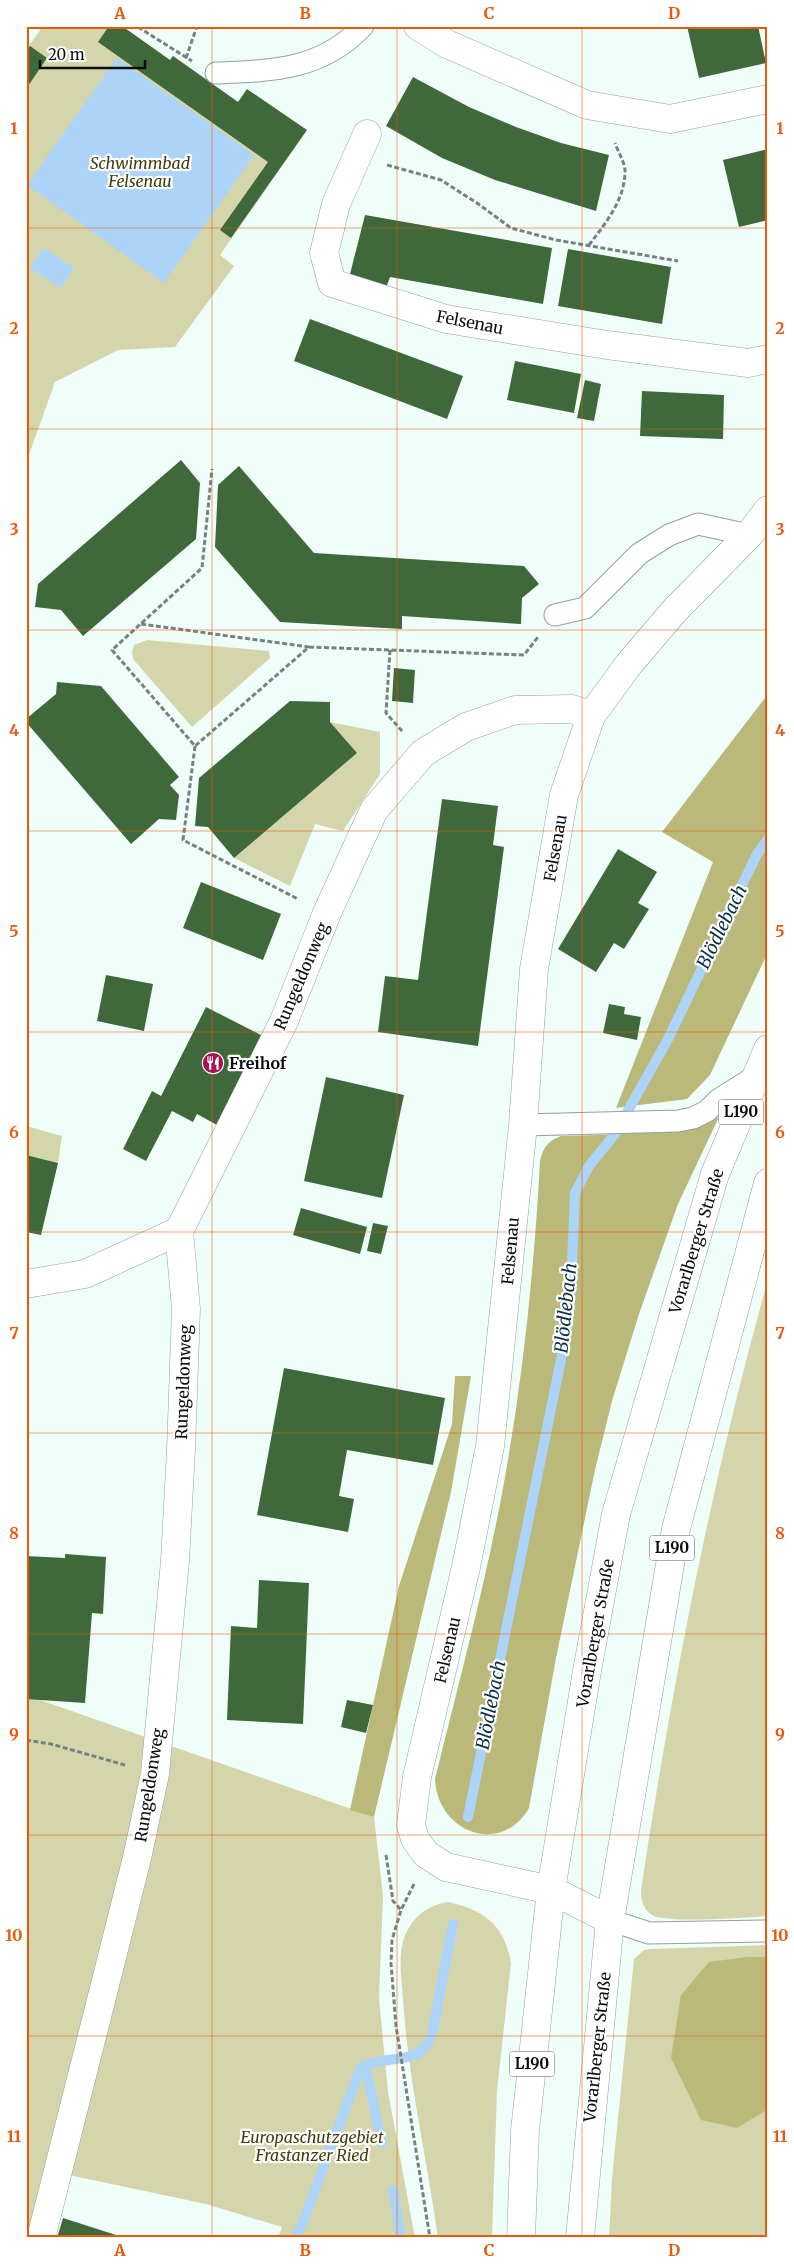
<svg xmlns="http://www.w3.org/2000/svg" width="794" height="2264" font-family="Merriweather,serif">
	<style>
		.green { fill: #d5d5ab }
		.forest { fill: #bab979 }
		.water { fill: #acd4f9 }
		.lines { fill: none; stroke-linecap: round; stroke-linejoin: round }
		.stream { stroke: #acd4f9; stroke-width: 10 }
		.building { fill: #3f683b }
		.service-casing { stroke: #939f9b; stroke-width: 23 }
		.minor-casing { stroke: #939f9b; stroke-width: 29 }
		.primary-casing { stroke: #939f9b; stroke-width: 29 }
		.path { stroke: #78817f; stroke-width: 3; stroke-dasharray: 5 2.5; stroke-linecap: butt }
		.service { stroke: #fff; stroke-width: 21 }
		.minor { stroke: #fff; stroke-width: 28 }
		.primary { stroke: #fff; stroke-width: 28 }
		.grid { fill: none; stroke: #e8590c; stroke-width: 1; stroke-opacity: 0.55 }
		.labels { text-anchor: middle; stroke-width: 4.5; stroke-linejoin: round; paint-order: stroke }
		.shield { fill: #fff; stroke: #535656; stroke-width: 1 }
		.shield-label { font-size: 15px; font-weight: bold; fill: #090e0d }
		.park-label { font-size: 16px; font-style: italic; fill: #403e0b; stroke: #fff }
		.street-label { font-size: 16px; fill: #090e0d; stroke: #fff }
		.poi-label { font-size: 16px; font-weight: bold; fill: #090e0d; stroke: #fff; text-anchor: start }
		.water-label { font-size: 18px; font-style: italic; fill: #082e4c; stroke: #fff }
		.neatline { fill: none; stroke: #e8590c; stroke-width: 2 }
		.grid-label { font-size: 16px; text-anchor: middle; font-weight: bold; fill: #e8590c }
	</style>
	<rect width="100%" height="100%" fill="#f0fefa"/>
	<!-- green -->
	<path class="green" d="M43 26H122L170 60 173 56 238 102 307 130 220 255 234 266 175 347 118 350 55 382 26 463V50Z
		M147 640 269 651 270 658 192 727 133 659 132 652 134 645Z
		M330 722 380 732V774L343 831 315 824 290 886 234 858 357 753Z
		M26 1126 62 1136 58 1163 26 1155Z
		M768 1279V1916C745 1918 673 1923 654 1916 643 1911 641 1900 641 1890 672 1684 712 1479 768 1279Z
		M26 1695 374 1817 383 1895 379 1998 388 2092 415 2238H278L282 2227 206 2204 45 2170 26 2238Z
		M448 1902C485 1910 505 1926 511 1963L497 2091 492 2238H438C427 2158 408 2080 403 1999 402 1981 398 1960 403 1942 409 1920 426 1905 448 1902Z
		M768 1945V2238H609L612 2178 634 1959 644 1950 651 1949Z"/>
	<!-- forest -->
	<path class="forest" d="M768 694V952L710 1075 687 1099 616 1108 713 862 662 832Z
		M719 1117 678 1204 639 1314 612 1401 595 1470 556 1658 529 1808C501 1857 437 1832 435 1779 458 1686 483 1593 501 1499 522 1387 534 1274 540 1161 543 1147 548 1141 561 1136 613 1134 669 1136 719 1117Z
		M455 1376H471L451 1492 374 1817 350 1810 399 1586 452 1424Z
		M747 1957H768V2109L737 2128 701 2120 671 2058 681 1995 709 1962Z"/>
	<!-- water -->
	<path class="water" d="M117 58 254 155 164 283 27 185Z
		M44 248 74 268 61 288 29 268Z"/>
	<g class="lines">
		<!-- stream -->
		<path class="stream" d="M468 1817 567 1330 571 1289 575 1193 589 1166 615 1134 668 1039 757 854 768 839
			M365 2065 382 2143
			M393 2190 401 2238
			M295 2238 303 2222 360 2069C378 2055 411 2064 424 2048 427 2045 430 2039 432 2034L453 1924"/>
	</g>
	<!-- building -->
	<path class="building" d="M109 26H122L170 60 173 56 238 102 247 89 307 130 231 238 220 230 268 162 98 42Z
		M687 26H758L766 63 699 78Z
		M30 46 47 58 26 89V50Z
		M413 77 469 107 516 127 561 143 609 155 596 211 495 180 442 158 386 126Z
		M768 149V220L739 227 723 160Z
		M365 215 552 248 543 304 390 277 386 288 349 278Z
		M568 249 671 267 662 324 558 306Z
		M310 319 463 376 447 419 294 361Z
		M515 361 581 374 574 413 507 400Z
		M585 380 601 384 594 421 577 418Z
		M642 391 724 395 723 439 640 436Z
		M181 460 200 483 196 539 83 636 61 610 35 607 38 584Z
		M239 466 314 553 524 566 539 584 522 598 521 624 402 616V629L280 622 215 547 218 485Z
		M394 668 415 670 413 703 392 701Z
		M57 682 101 686 179 777 170 785 179 795 176 820 159 819 131 844 26 722V719L56 694Z
		M290 701 330 702V722L357 753 234 858 208 827 195 826 199 778Z
		M442 799 498 806 493 845 504 847 478 1046 378 1032 385 976 418 980Z
		M618 849 657 872 638 903 649 909 624 949 614 943 596 972 558 949Z
		M201 882 281 914 263 960 183 928Z
		M106 975 153 984 144 1031 97 1021Z
		M609 1004 625 1007 624 1014 641 1017 637 1040 603 1033Z
		M206 1007 263 1036 217 1125 197 1114 193 1122 172 1111 146 1161 123 1149 152 1091 161 1096Z
		M326 1077 404 1095 382 1198 304 1181Z
		M26 1155 58 1163 41 1235 26 1232Z
		M301 1208 367 1227 360 1254 293 1235Z
		M373 1223 388 1226 381 1254 367 1251Z
		M284 1368 445 1398 433 1465 347 1450 339 1496 354 1499 348 1532 257 1515Z
		M65 1554 106 1557 103 1614 92 1613 85 1703 26 1699V1556L65 1558Z
		M259 1580 309 1583 303 1724 227 1720 231 1626 257 1628Z
		M347 1700 373 1705 366 1733 341 1727Z
		M63 2218 116 2235V2238H57Z"/>
	<g class="lines">
		<!-- service casing -->
		<g class="service-casing">
			<path id="service" d="M216 73C272 71 322 70 363 26
				M555 615 585 608 639 554 669 535 698 524 749 535
				M523 1125 678 1121 693 1118 707 1111 718 1100 756 1076
				M610 1920 649 1933 768 1931"/>
		</g>
		<!-- minor casing -->
		<g class="minor-casing">
			<path id="minor" d="M418 26 447 44 587 105 670 119 768 99
				M367 134 336 204 324 253 332 283 446 319 607 345 748 363 768 359
				M26 1284 85 1274 179 1231
				M610 1920 551 1890 446 1867 426 1854 415 1839 411 1825 417 1777 466 1567 490 1446 523 1125 534 969 564 795 591 716 629 664 676 609 749 535 768 510
				M41 2238 137 1858 155 1774 175 1561 181 1450 186 1309 179 1231 284 1021 327 913 374 810 423 753 466 727 515 710 572 709 591 716"/>
		</g>
		<!-- primary casing -->
		<g class="primary-casing">
			<path id="primary" d="M521 2238 525 2131 551 1890 587 1671 616 1514 715 1174 768 1049
				M580 2238 610 1920 676 1529 768 1183"/>
		</g>
		<!-- path -->
		<path class="path" d="M138 27 192 61
			M186 58 197 26
			M387 165 441 180 477 203 511 228 556 240 678 261
			M589 245C605 224 624 201 625 173 626 164 618 152 615 143
			M141 624 309 647 195 746 112 650 202 568 212 469
			M309 647 524 655 538 637
			M390 650 386 713 402 731
			M195 746 183 840 298 899
			M26 1740 51 1744 125 1765
			M386 1855 393 1901 401 1910
			M414 1884 401 1910 392 1940 391 1963 396 2026 430 2238"/>
		<!-- service -->
		<use href="#service" class="service"/>
		<!-- minor -->
		<use href="#minor" class="minor"/>
		<!-- primary -->
		<use href="#primary" class="primary"/>
	</g>
	<!-- grid -->
	<path class="grid" d="M212 26V2238M397 26V2238M582 26V2238M26 228H768M26 429H768M26 630H768M26 831H768M26 1032H768M26 1232H768M26 1433H768M26 1634H768M26 1835H768M26 2036H768"/>
	<!-- icons -->
	<defs>
		<g id="restaurant-disc" transform="scale(1.125)"><circle r="9.5" fill="#a51353" stroke="#fff"/><path d="M-5-6h1v4h1v-4h1v4h1v-4h1v5L-1.5 .5V6h-2V.5L-5-1ZM5-6V6H3V1.5H1.5Q1.5-4 5-6Z" fill="#fff"/></g>
	</defs>
	<g fill-rule="evenodd">
		<use href="#restaurant-disc" x="213" y="1063"/>
	</g>
	<g class="labels">
		<!-- shield labels -->
		<g class="shield">
			<rect x="718.5" y="1099.5" width="45" height="25" rx="4"/>
			<rect x="649.5" y="1535.5" width="45" height="25" rx="4"/>
			<rect x="509.5" y="2051.5" width="45" height="25" rx="4"/>
		</g>
		<g class="shield-label">
			<text x="741" y="1117">L190</text>
			<text x="672" y="1553">L190</text>
			<text x="532" y="2069">L190</text>
		</g>
		<!-- park labels -->
		<g class="park-label">
			<text x="140" y="169">Schwimmbad<tspan x="140" dy="18">Felsenau</tspan></text>
			<text x="312" y="2143">Europaschutzgebiet<tspan x="312" dy="18">Frastanzer Ried</tspan></text>
		</g>
		<!-- street labels -->
		<g class="street-label">
			<text transform="translate(470 322) rotate(11)" y="6">Felsenau</text>
			<text transform="translate(555 848) rotate(-80)" y="6">Felsenau</text>
			<text transform="translate(301 976) rotate(-67)" y="6">Rungeldonweg</text>
			<text transform="translate(696 1241) rotate(-73)" y="6">Vorarlberger Straße</text>
			<text transform="translate(510 1251) rotate(-85)" y="6">Felsenau</text>
			<text transform="translate(183 1382) rotate(-88)" y="6">Rungeldonweg</text>
			<text transform="translate(595 1633) rotate(-80)" y="6">Vorarlberger Straße</text>
			<text transform="translate(447 1650) rotate(-77)" y="6">Felsenau</text>
			<text transform="translate(149 1785) rotate(-81)" y="6">Rungeldonweg</text>
			<text transform="translate(597 2047) rotate(-84)" y="6">Vorarlberger Straße</text>
		</g>
		<!-- poi labels -->
		<g class="poi-label">
			<text x="229" y="1069">Freihof</text>
		</g>
		<!-- water labels -->
		<g class="water-label">
			<text transform="translate(722 927) rotate(-64)" y="6">Blödlebach</text>
			<text transform="translate(566 1308) rotate(-84)" y="6">Blödlebach</text>
			<text transform="translate(491 1705) rotate(-79)" y="6">Blödlebach</text>
		</g>
	</g>
	<!-- border -->
	<rect width="794" height="2264" fill="none" stroke="#ffffff" stroke-width="55"/>
	<!-- scale -->
	<path d="M40 60v8h105v-8" fill="none" stroke="#090e0d" stroke-width="2.5"/>
	<text x="48" y="60" font-size="15" fill="#090e0d" stroke="#ffffff" stroke-width="4" paint-order="stroke">20 m</text>
	<rect x="28" y="28" width="738" height="2208" class="neatline"/>
	<g class="grid-label">
		<text x="120" y="19">A</text>
		<text x="305" y="19">B</text>
		<text x="489" y="19">C</text>
		<text x="674" y="19">D</text>
		<text x="14" y="134">1</text>
		<text x="780" y="134">1</text>
		<text x="14" y="334">2</text>
		<text x="780" y="334">2</text>
		<text x="14" y="535">3</text>
		<text x="780" y="535">3</text>
		<text x="14" y="736">4</text>
		<text x="780" y="736">4</text>
		<text x="14" y="937">5</text>
		<text x="780" y="937">5</text>
		<text x="14" y="1138">6</text>
		<text x="780" y="1138">6</text>
		<text x="14" y="1339">7</text>
		<text x="780" y="1339">7</text>
		<text x="14" y="1539">8</text>
		<text x="780" y="1539">8</text>
		<text x="14" y="1740">9</text>
		<text x="780" y="1740">9</text>
		<text x="14" y="1941">10</text>
		<text x="780" y="1941">10</text>
		<text x="14" y="2142">11</text>
		<text x="780" y="2142">11</text>
		<text x="120" y="2256">A</text>
		<text x="305" y="2256">B</text>
		<text x="489" y="2256">C</text>
		<text x="674" y="2256">D</text>
	</g>
</svg>
